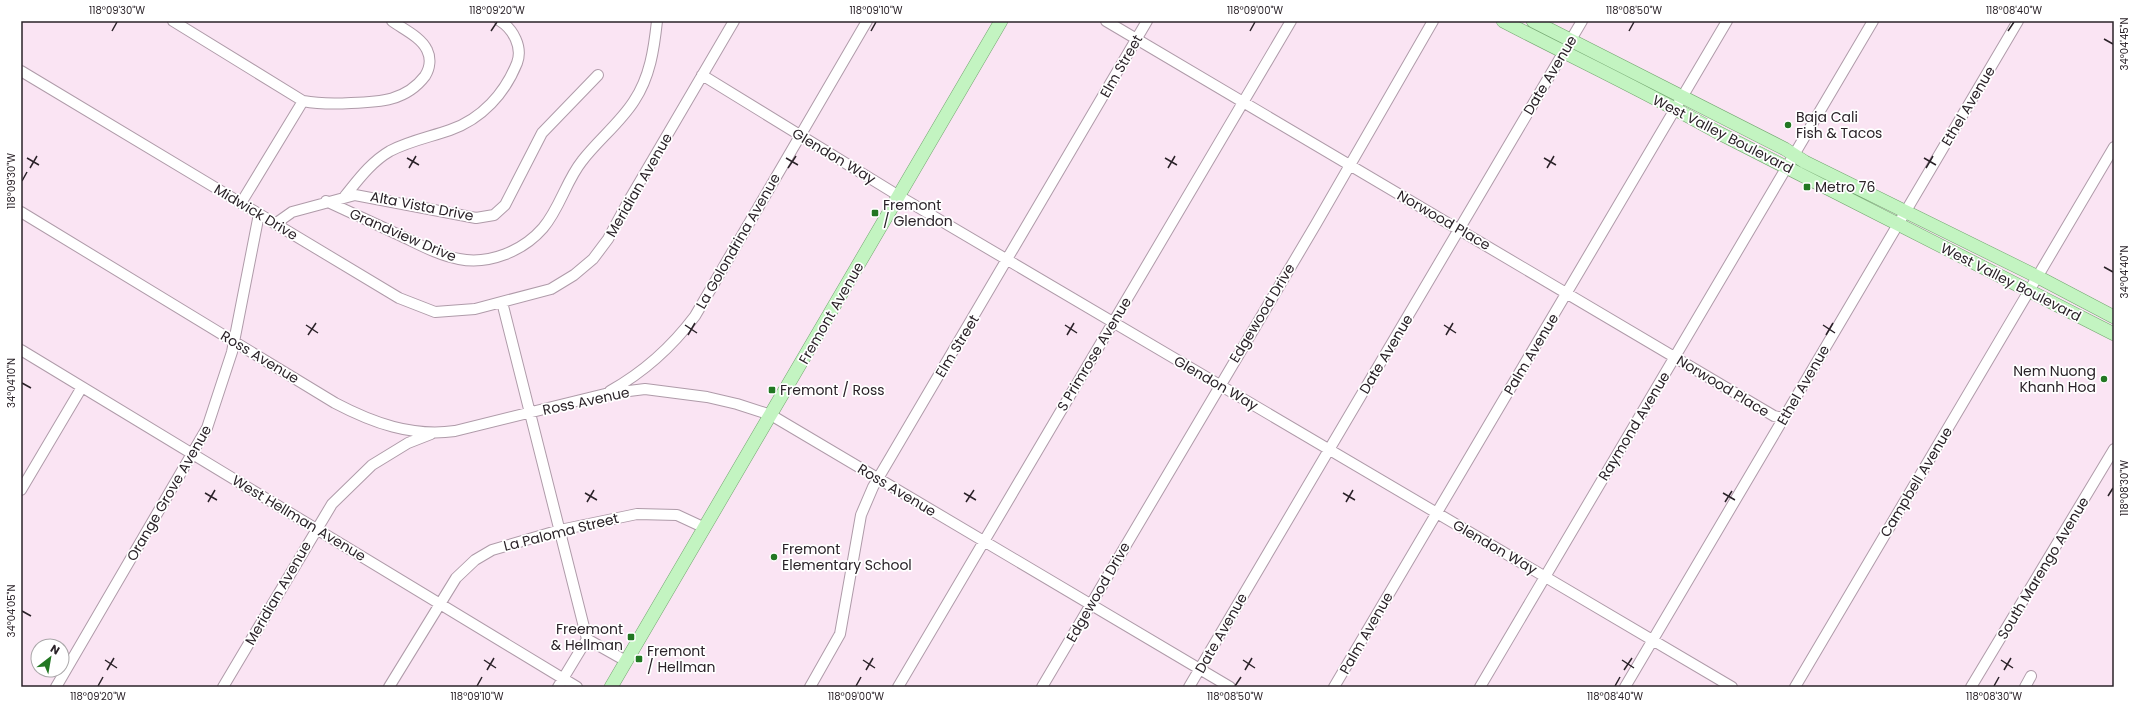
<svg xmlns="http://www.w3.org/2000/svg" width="2135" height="708" font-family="Poppins,sans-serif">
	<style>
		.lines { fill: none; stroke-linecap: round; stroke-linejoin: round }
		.minor-casing { stroke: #af9ba9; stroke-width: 12 }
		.major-casing { stroke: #73a670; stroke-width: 14 }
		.minor { stroke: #fff; stroke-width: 10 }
		.major { stroke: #c3f4c1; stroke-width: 13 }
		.ticks { fill: none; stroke: #2a2228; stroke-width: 1.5 }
		.poi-dot { fill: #272; stroke: #fff; stroke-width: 1.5 }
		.labels { text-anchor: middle; stroke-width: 3.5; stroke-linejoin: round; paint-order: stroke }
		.street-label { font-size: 14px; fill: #2a2228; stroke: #fff }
		.poi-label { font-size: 14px; fill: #2a2228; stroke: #fff; text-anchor: start }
		.neatline { fill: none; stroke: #2a2228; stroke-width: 1.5 }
		.ticks-label { font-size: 10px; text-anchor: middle; fill: #2a2228 }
	</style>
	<rect width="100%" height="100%" fill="#fae4f3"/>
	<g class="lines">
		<!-- minor casing -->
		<g class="minor-casing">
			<path id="minor" d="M173 21 303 101
				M1106 21 1774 416 1783 418
				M21 71 399 298 435 312 475 309 551 289 574 275 593 259 608 239 628 202 734 21
				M702 75 899 196 1732 687
				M345 196C358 180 371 162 390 151 409 141 430 137 450 130 482 119 505 93 517 63 523 47 513 29 500 21
				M326 201C350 212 373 223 397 234 417 243 437 255 459 259 489 265 523 251 543 228 560 208 566 181 582 161 598 140 620 123 634 101 650 77 654 49 657 21
				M241 203 303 101C319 104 334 104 351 103 380 102 406 101 425 76 430 68 431 58 427 50 421 37 403 29 392 21
				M21 212 335 403C373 423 412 437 455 431L605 394 645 389 707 397 737 404 771 415 1230 687
				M275 224 292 212 355 195 476 218 494 215 505 205 542 133 598 75
				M502 302 587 639 626 661
				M21 350 577 687
				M610 391C644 372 671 348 695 316L867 21
				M21 490 82 387
				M56 687 207 428 232 352 259 214
				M223 687 332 504 372 465 408 443 431 434
				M389 687 456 578 475 560 492 550 560 530 637 514 677 515 705 528
				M558 687 587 639
				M810 687 840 634 861 515 873 487 1147 21
				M898 687 1291 21
				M1042 687 1316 224 1433 21
				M1189 687 1582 21
				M1334 687 1727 21
				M1480 687 1873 21
				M1625 687 2018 21
				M1795 687 2114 147
				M1971 687 2114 449
				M2025 687 2031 676"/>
		</g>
		<!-- major casing -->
		<g class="major-casing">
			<path id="major" d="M1503 21C1574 58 1647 92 1717 132L2114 334
				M1533 21 1785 149 1805 162 2038 277 2114 317
				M611 687 1001 21"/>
		</g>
		<!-- minor -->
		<use href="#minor" class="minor"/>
		<!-- major -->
		<use href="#major" class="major"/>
	</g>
	<!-- ticks -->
	<path class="ticks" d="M112 31 117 22M491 31 497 22M871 31 876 22M1250 31 1255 22M1629 31 1634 22M2008 31 2014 22M2104 39 2113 44M27 158 39 165M407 158 419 165M786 158 798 165M1165 158 1177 165M1544 158 1556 165M1924 158 1936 165M30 168 37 156M409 168 416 156M788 168 796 156M1168 168 1175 156M1547 168 1554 156M1926 168 1933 156M22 181 27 172M2104 267 2113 272M306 325 318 333M685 325 697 333M1065 325 1077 333M1444 325 1456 333M1823 325 1835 333M308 335 316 323M688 335 695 323M1067 335 1074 323M1446 335 1453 323M1826 335 1833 323M22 383 31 388M205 493 217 500M585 493 597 500M964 493 976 500M1343 493 1355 500M1723 493 1735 500M2108 496 2113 488M208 502 215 490M587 502 594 490M966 502 974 490M1346 502 1353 490M1725 502 1732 491M22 611 31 616M105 660 117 668M484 660 496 668M863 660 875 668M1243 660 1255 668M1622 660 1634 668M2001 660 2013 668M107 670 114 658M487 670 494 658M866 670 873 658M1245 670 1252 658M1624 670 1632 658M2004 670 2011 658M98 686 103 677M477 686 482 677M856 686 861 677M1235 686 1241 677M1615 686 1620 677M1994 686 1999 677"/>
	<!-- markers -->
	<g class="poi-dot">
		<circle cx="1788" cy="125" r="4"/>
		<rect x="1803" y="183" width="8" height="8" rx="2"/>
		<rect x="871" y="209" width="8" height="8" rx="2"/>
		<circle cx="2104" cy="379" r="4"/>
		<rect x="768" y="386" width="8" height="8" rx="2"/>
		<circle cx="774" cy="557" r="4"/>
		<rect x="627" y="633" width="8" height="8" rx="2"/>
		<rect x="635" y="655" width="8" height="8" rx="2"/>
	</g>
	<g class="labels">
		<!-- street labels -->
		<g class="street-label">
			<text transform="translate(1121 66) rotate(-60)" y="5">Elm Street</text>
			<text transform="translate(1550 75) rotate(-59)" y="5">Date Avenue</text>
			<text transform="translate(1968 106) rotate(-59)" y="5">Ethel Avenue</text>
			<text transform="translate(1723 134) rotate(27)" y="5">West Valley Boulevard</text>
			<text transform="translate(834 156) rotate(31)" y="5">Glendon Way</text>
			<text transform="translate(639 185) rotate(-60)" y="5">Meridian Avenue</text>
			<text transform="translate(422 206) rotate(11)" y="5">Alta Vista Drive</text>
			<text transform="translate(256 212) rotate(31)" y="5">Midwick Drive</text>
			<text transform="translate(1444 220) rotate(30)" y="5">Norwood Place</text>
			<text transform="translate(403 235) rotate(23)" y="5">Grandview Drive</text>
			<text transform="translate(738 241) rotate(-60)" y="5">La Golondrina Avenue</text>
			<text transform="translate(2011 282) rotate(27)" y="5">West Valley Boulevard</text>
			<text transform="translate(831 313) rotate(-60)" y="5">Fremont Avenue</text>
			<text transform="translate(1262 313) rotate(-59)" y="5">Edgewood Drive</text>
			<text transform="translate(957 346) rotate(-59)" y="5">Elm Street</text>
			<text transform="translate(1094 354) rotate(-59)" y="5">S Primrose Avenue</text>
			<text transform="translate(1386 354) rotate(-59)" y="5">Date Avenue</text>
			<text transform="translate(1531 354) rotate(-59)" y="5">Palm Avenue</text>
			<text transform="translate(260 357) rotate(31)" y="5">Ross Avenue</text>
			<text transform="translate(1216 383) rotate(30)" y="5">Glendon Way</text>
			<text transform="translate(1803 385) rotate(-60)" y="5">Ethel Avenue</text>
			<text transform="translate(1723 386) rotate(31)" y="5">Norwood Place</text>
			<text transform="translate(586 401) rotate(-12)" y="5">Ross Avenue</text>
			<text transform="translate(1634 426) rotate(-59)" y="5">Raymond Avenue</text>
			<text transform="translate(1916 482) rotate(-59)" y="5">Campbell Avenue</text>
			<text transform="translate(897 490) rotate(31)" y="5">Ross Avenue</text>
			<text transform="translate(169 493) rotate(-60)" y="5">Orange Grove Avenue</text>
			<text transform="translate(299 518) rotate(31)" y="5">West Hellman Avenue</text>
			<text transform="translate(561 532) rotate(-14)" y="5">La Paloma Street</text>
			<text transform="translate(1495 547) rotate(30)" y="5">Glendon Way</text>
			<text transform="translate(2043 568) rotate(-59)" y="5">South Marengo Avenue</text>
			<text transform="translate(1098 592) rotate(-60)" y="5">Edgewood Drive</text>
			<text transform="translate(278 593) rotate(-60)" y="5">Meridian Avenue</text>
			<text transform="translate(1221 633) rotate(-60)" y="5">Date Avenue</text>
			<text transform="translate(1366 633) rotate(-60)" y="5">Palm Avenue</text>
		</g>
		<!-- poi labels -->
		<g class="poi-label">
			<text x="1796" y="122">Baja Cali<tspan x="1796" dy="16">Fish &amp; Tacos</tspan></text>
			<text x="1815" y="192">Metro 76</text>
			<text x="883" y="210">Fremont<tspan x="883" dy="16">/ Glendon</tspan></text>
			<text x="2096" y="376" text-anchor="end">Nem Nuong<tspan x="2096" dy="16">Khanh Hoa</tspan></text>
			<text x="780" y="395">Fremont / Ross</text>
			<text x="782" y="554">Fremont<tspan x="782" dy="16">Elementary School</tspan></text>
			<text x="623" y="634" text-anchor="end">Freemont<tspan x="623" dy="16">&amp; Hellman</tspan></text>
			<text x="647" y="656">Fremont<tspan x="647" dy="16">/ Hellman</tspan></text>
		</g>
	</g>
	<!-- border -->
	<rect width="2135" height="708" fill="none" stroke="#ffffff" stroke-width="44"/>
	<!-- north arrow -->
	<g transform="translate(50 658) rotate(31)"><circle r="19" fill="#ffffff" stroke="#aaa7a9"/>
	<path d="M0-3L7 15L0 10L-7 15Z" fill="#227722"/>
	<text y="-6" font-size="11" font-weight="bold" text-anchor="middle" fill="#2a2228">N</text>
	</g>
	<rect x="22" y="22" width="2091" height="664" class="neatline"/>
	<g class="ticks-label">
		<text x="117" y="14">118°09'30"W</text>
		<text x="497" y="14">118°09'20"W</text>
		<text x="876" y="14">118°09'10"W</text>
		<text x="1255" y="14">118°09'00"W</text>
		<text x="1634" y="14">118°08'50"W</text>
		<text x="2014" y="14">118°08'40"W</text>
		<text transform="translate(2124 44) rotate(-90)" y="4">34°04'45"N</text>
		<text transform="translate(11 181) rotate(-90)" y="4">118°09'30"W</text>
		<text transform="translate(2124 272) rotate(-90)" y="4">34°04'40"N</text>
		<text transform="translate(11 383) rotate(-90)" y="4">34°04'10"N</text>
		<text transform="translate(2124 488) rotate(-90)" y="4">118°08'30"W</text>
		<text transform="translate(11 611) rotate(-90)" y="4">34°04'05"N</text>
		<text x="98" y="700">118°09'20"W</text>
		<text x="477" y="700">118°09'10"W</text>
		<text x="856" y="700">118°09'00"W</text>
		<text x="1235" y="700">118°08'50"W</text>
		<text x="1615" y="700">118°08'40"W</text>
		<text x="1994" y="700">118°08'30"W</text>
	</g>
</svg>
